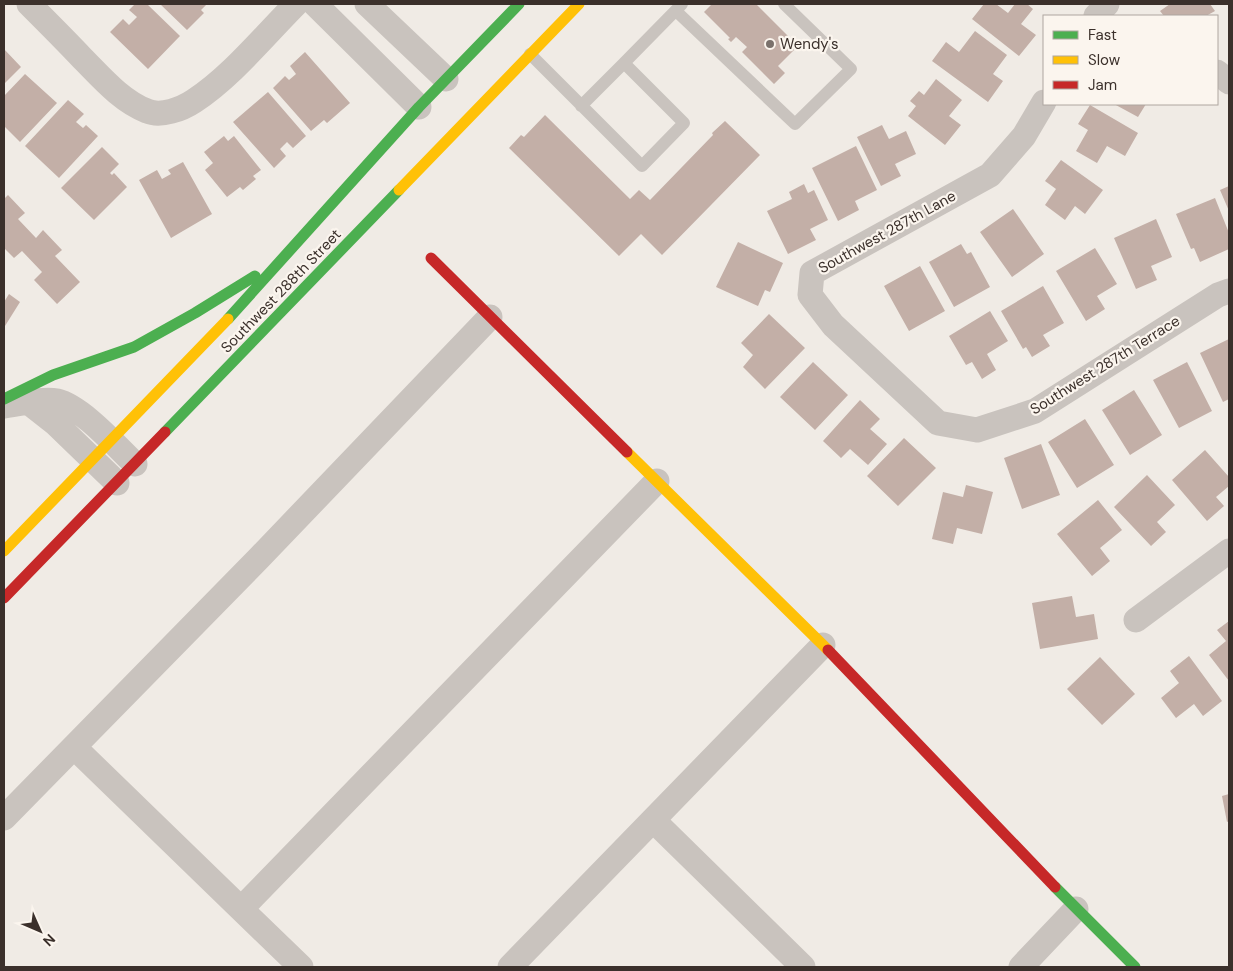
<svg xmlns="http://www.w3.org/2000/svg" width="1233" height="971" font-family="'DM Sans',sans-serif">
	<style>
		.building { fill: #c3afa7 }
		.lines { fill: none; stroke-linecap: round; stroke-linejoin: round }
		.lane { stroke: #c9c3be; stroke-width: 12 }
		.street { stroke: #c9c3be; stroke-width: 25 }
		.fast { stroke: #4caf50; stroke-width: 11 }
		.slow { stroke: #ffc107; stroke-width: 11 }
		.jam { stroke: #c62828; stroke-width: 11 }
		.poi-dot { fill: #7a716c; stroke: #fbf5ee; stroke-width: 2 }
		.labels { text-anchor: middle; stroke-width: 4.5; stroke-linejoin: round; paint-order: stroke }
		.poi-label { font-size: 15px; fill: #3b302b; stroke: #fbf5ee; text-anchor: start }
		.street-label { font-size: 15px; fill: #3b302b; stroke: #fbf5ee }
	</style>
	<rect width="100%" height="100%" fill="#f0ebe5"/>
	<!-- building -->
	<path class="building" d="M135 4H147L180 36 148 69 110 32 123 19 129 25 137 17 129 10Z
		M160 4H207L201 10 204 13 187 30Z
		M712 4H756L798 46 778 66 785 73 774 84 742 52 747 47 736 37 731 42 728 39 730 38 704 12Z
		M984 4H996L1008 13 1015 4H1027L1033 9 1021 24 1036 35 1019 56 972 19Z
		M1170 4H1210L1215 11 1206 16H1164L1160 11Z
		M975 31 1007 55 993 74 1003 81 988 102 932 61 946 42 959 52Z
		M4 49 21 67 4 84Z
		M305 52 350 103 327 123 324 120 311 131 273 88 285 76 289 80 296 74 290 66Z
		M25 74 57 103 20 142 4 126V96Z
		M936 79 962 100 949 116 961 125 945 145 908 116 916 106 910 101 919 91 924 95Z
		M268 92 306 136 293 148 287 142 280 149 286 156 274 168 233 122Z
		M68 100 84 114 76 122 83 128 86 125 98 136 59 178 25 146Z
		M1114 104H1146L1138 117Z
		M1090 105 1138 133 1125 156 1107 146 1097 163 1076 151 1088 130 1078 124Z
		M545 115 630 199 639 190 650 200 713 135 712 133 725 121 760 155 662 255 641 234 619 256 509 148 521 135 524 137Z
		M882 125 889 139 906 131 916 154 895 164 901 176 881 186 857 137Z
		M224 136 228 141 234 136 261 170 253 176 256 179 243 190 240 187 227 197 205 170 213 163 204 152Z
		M856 146 877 190 855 201 859 210 838 221 812 168Z
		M102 147 119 164 110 173 112 175 114 173 127 187 94 220 61 188Z
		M1061 160 1103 190 1085 214 1075 206 1065 220 1045 205 1056 189 1045 181Z
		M183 162 212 214 171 238 139 180 157 170 162 179 171 174 168 170Z
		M804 184 808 193 814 190 828 220 810 229 816 240 788 254 767 211 792 199 789 192Z
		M1229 186V211L1220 190Z
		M8 195 25 213 18 219 36 238 43 230 62 250 55 256 80 282 57 304 34 280 42 272 22 251 14 258 4 248V199Z
		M1215 198 1229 233V249L1200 262 1194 248 1191 249 1176 214Z
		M1013 209 1044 254 1012 277 980 232Z
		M1156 219 1172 257 1151 266 1157 280 1136 289 1114 238Z
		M738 242 783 263 770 292 765 290 758 306 716 287Z
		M961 244 967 254 971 252 990 287 954 307 929 262Z
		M1095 248 1117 284 1097 296 1105 309 1086 321 1056 271Z
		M920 266 945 311 909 331 884 286Z
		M1043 286 1064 323 1043 335 1050 346 1032 357 1026 347 1023 349 1001 311Z
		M9 294 20 302 5 326 4 325V302Z
		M990 311 1008 341 987 354 996 370 982 379 972 362 966 365 949 336Z
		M769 314 805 348 765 389 743 367 753 355 741 343Z
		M1229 339V399L1223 402 1200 353Z
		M813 362 848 395 815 430 780 397Z
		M1187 362 1212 411 1179 428 1153 380Z
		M1134 390 1162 435 1130 455 1102 410Z
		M860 400 880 419 870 429 887 444 868 465 850 449 841 458 823 441Z
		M1085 419 1114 465 1077 488 1048 442Z
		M904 438 936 468 898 506 867 476Z
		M1041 444 1060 495 1022 509 1004 458Z
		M1205 450 1229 477V486L1216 497 1224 506 1207 521 1172 480Z
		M1147 475 1175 505 1157 522 1166 532 1151 546 1114 507Z
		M966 485 993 492 982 534 957 528 953 544 932 539 943 492 963 497Z
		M1098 500 1122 530 1100 548 1110 561 1092 576 1057 534Z
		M1072 596 1076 617 1094 614 1098 639 1040 649 1032 603Z
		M1229 621V681L1209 655 1226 641 1217 630Z
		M1189 656 1222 701 1203 716 1194 704 1176 718 1161 698 1179 683 1170 671Z
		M1100 657 1135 694 1102 725 1067 689Z
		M1229 794V821L1227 822 1222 796Z"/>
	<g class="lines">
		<!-- lane -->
		<path class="lane" d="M676 11 795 124 851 69 784 4
			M530 54 642 166 684 123 624 63 581 106
			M624 63 682 4"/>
		<!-- street -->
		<path class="street" d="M29 4C47 22 65 40 82 58 101 77 121 101 147 111 161 117 182 109 194 101 231 77 265 35 296 4
			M315 4 419 107
			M367 4 446 79
			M1096 16 1107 4
			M1217 72 1229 82
			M1044 102 1024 136 990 175 812 273 810 295 833 325 938 423 977 430 1035 411 1218 295 1229 291
			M28 402 56 424 117 483
			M4 406C19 404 43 398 57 401 82 407 117 447 135 464
			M1136 620 1229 551
			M74 747 241 909 657 481
			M4 818 259 558 490 317
			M653 820 803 967
			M241 909 301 967
			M510 967 823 645
			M1021 967 1076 909"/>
		<!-- fast -->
		<path class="fast" d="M228 319 419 107 519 4
			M4 399 53 375 134 347 195 313 255 276
			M165 432 399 190
			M1055 887 1135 967"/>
		<!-- slow -->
		<path class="slow" d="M399 190 579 4
			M627 452 828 650
			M4 551 228 319"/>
		<!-- jam -->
		<path class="jam" d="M431 258 627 452
			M4 598 165 432
			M828 650 1055 887"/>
	</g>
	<!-- markers -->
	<circle class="poi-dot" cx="770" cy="44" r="5"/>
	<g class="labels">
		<!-- poi labels -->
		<g class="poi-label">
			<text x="780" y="49">Wendy's</text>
		</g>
		<!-- street labels -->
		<g class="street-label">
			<text transform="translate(887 232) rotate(-29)" y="5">Southwest 287th Lane</text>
			<text transform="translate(281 291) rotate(-46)" y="5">Southwest 288th Street</text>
			<text transform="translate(1105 365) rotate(-32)" y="5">Southwest 287th Terrace</text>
		</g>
	</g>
	<!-- border -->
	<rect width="1233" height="971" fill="none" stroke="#3b302b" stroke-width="10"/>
	<!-- legend -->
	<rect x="1043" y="15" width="175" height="90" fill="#fbf5ee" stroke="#aea6a0"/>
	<rect x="1053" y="31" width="25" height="8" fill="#4caf50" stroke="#aea6a0"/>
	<text x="1088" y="40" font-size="15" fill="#3b302b">Fast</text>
	<rect x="1053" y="56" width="25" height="8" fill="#ffc107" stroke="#aea6a0"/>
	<text x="1088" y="65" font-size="15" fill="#3b302b">Slow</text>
	<rect x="1053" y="81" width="25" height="8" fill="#c62828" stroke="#aea6a0"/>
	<text x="1088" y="90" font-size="15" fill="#3b302b">Jam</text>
	<!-- north arrow -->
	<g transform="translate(40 931) rotate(135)" stroke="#fbf5ee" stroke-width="4" paint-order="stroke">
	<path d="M0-4L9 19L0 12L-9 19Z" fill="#3b302b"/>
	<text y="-8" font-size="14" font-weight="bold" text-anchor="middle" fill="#3b302b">N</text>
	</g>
</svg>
